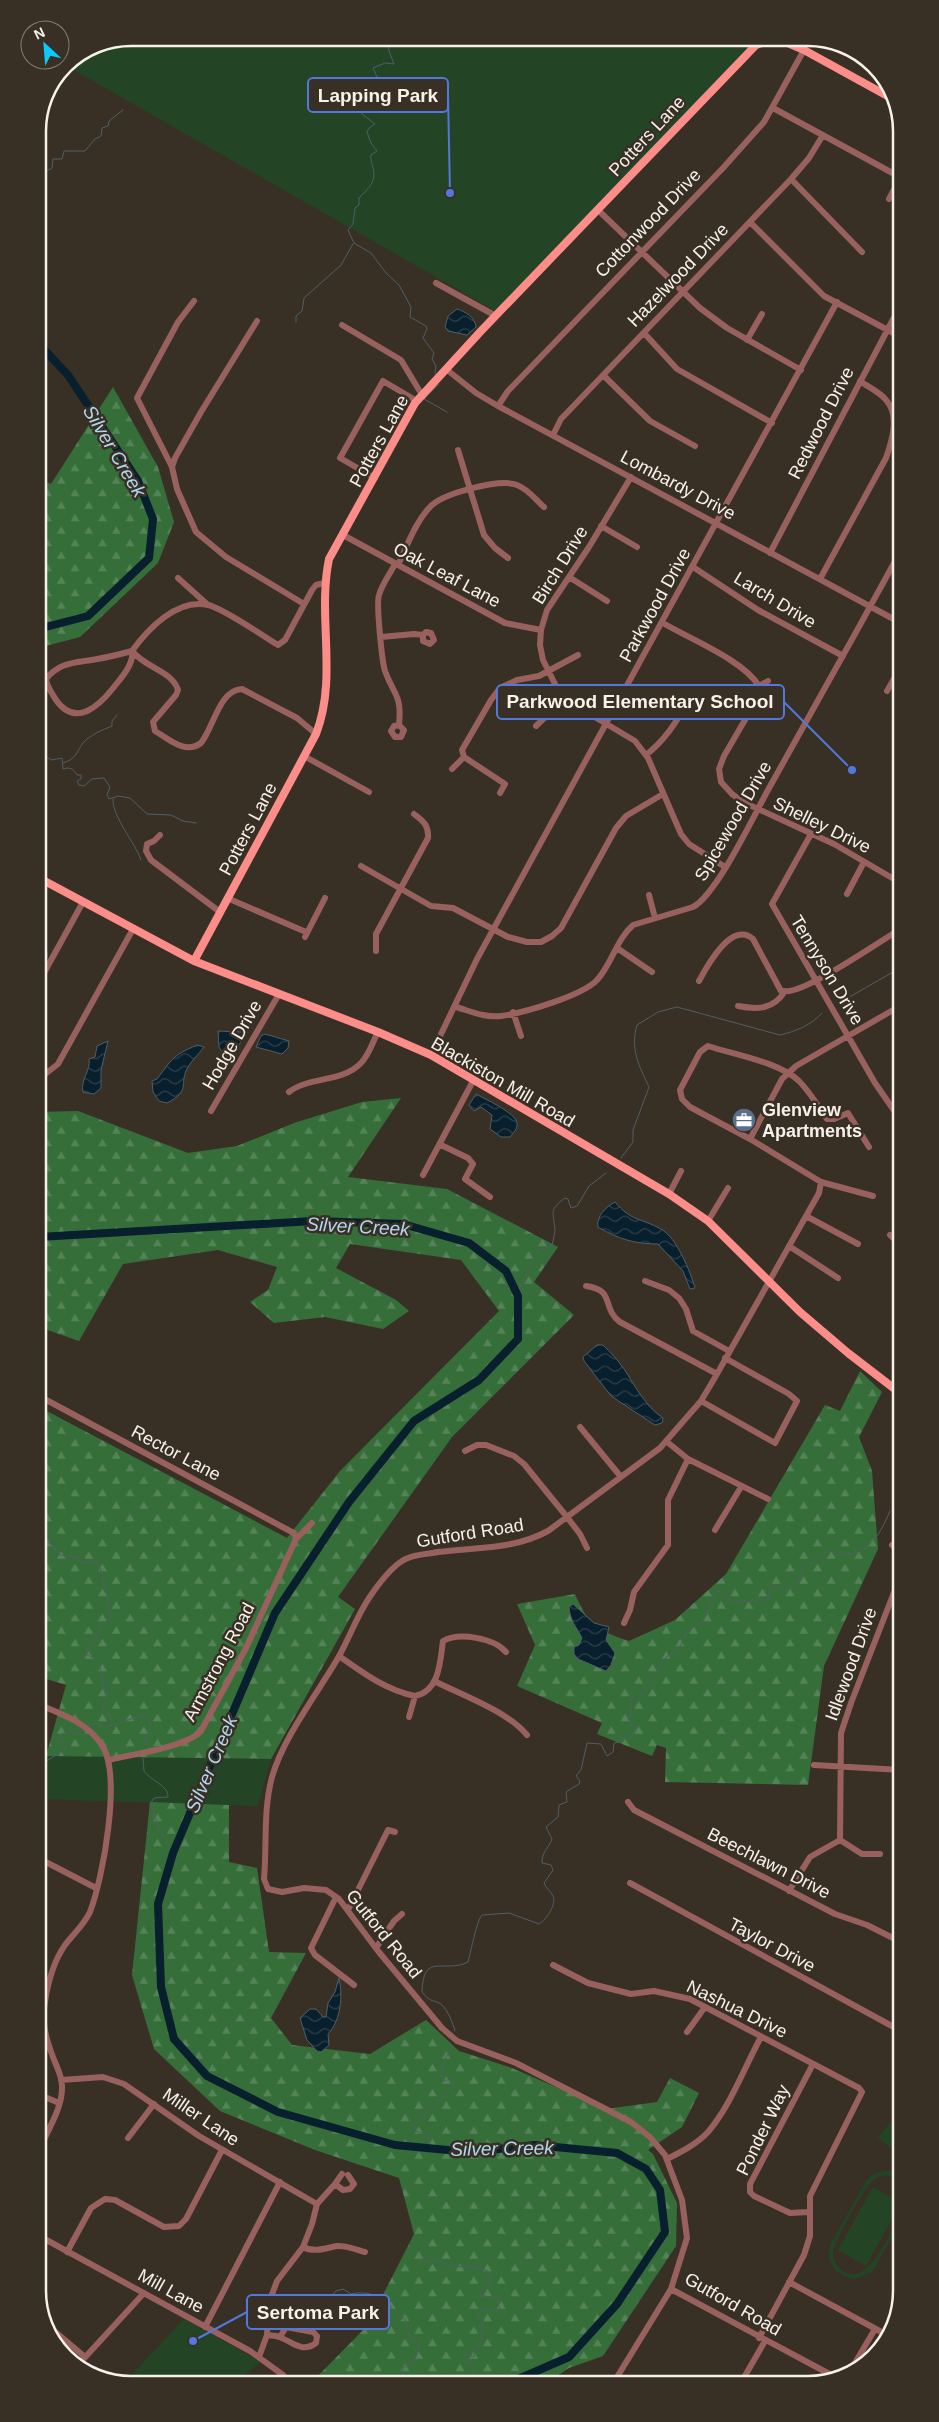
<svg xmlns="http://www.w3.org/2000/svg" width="939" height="2422" font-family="Helvetica,sans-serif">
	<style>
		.green { fill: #244525 }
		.forest { fill: url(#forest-firs) }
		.water { fill: url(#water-waves); stroke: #505e66 }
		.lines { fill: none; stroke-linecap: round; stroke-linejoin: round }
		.stream { stroke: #505e66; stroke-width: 1 }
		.river { stroke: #081f2d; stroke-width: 8 }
		.minor { stroke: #98615e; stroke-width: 6 }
		.major { stroke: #fc8d89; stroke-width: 8 }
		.labels { text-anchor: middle; stroke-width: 5; stroke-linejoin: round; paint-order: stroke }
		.street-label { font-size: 18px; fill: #f7f1ea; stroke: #393025 }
		.poi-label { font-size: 18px; font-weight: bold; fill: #f7f1ea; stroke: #393025; text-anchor: start }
		.water-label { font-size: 19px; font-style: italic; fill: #b3d7f0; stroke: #393025 }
		.rim { fill: none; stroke: #f7f1ea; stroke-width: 2.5 }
		.leader { fill: none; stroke: #5477dc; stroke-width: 2 }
		.callout-dot { fill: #5477dc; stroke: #393025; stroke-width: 2 }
		.callout { fill: #393025; stroke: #5477dc; stroke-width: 2 }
		.callout-label { font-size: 19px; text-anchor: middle; font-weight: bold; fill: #f7f1ea }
	</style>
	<defs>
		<pattern id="forest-firs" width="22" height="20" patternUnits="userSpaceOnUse" patternTransform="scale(1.25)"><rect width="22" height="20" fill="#366e3a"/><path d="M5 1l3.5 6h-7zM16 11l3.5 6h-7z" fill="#548357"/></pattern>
		<pattern id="water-waves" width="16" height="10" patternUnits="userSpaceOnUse" patternTransform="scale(1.25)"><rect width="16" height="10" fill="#081f2d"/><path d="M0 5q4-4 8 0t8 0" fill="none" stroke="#2d404c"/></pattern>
	</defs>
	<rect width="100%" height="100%" fill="#393025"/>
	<!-- green -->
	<path class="green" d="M131 38H768L758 42 724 73 499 313 65 65 95 45Z
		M40 1755 271 1759 258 1806 40 1799Z
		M901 2111V2157L878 2137Z
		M883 2171H891L901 2176V2181C893 2175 882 2172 873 2180 863 2188 840 2234 834 2247 832 2255 833 2262 839 2268 867 2295 892 2229 901 2212V2221L872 2272 855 2279 846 2277 835 2270 829 2258 830 2245 866 2181 872 2175Z
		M873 2187 901 2203 866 2266 838 2250Z
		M184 2319 261 2362 233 2384H123Z"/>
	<!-- forest -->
	<path class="forest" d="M113 387 158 467 174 522 158 563 80 637 38 648V479L51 484Z
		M401 1098 348 1177 447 1189 558 1247 534 1282 574 1315 452 1437 338 1597 355 1609 271 1759 46 1756 66 1685 40 1677V1415L43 1409 287 1538 340 1471 499 1311 461 1260 350 1244 336 1268 396 1300 409 1311 383 1329 325 1317 274 1323 250 1302 268 1290 277 1267 218 1250 123 1264 79 1341 39 1327V1112L78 1111 188 1153 237 1146 294 1123 362 1102Z
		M860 1371 882 1392 859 1437 872 1471 878 1549 824 1666 808 1785 665 1782 666 1748 657 1745 652 1756 597 1734 602 1723 517 1686 535 1645 517 1604 575 1594C589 1626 596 1630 629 1641L675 1620 726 1574 825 1405 840 1411Z
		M150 1802 229 1805V1862L257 1868 269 1952 306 1953 271 2018 292 2045 370 2054 426 2020 459 2051 512 2068 606 2109 657 2102 670 2078 699 2093 682 2127 648 2150 653 2154 677 2203 676 2246 603 2356 569 2368 548 2382 311 2383 367 2326 414 2234 399 2178 315 2150 220 2111 154 2049 132 1975Z"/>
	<!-- water -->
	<path class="water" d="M457 309C466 312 475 317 476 327L467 335 448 331 445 327 448 316Z
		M41 942C51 951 48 963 39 971V943Z
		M218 1031 241 1032 243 1035C241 1046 234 1053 222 1052L219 1047Z
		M265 1034 289 1041 288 1048 282 1054 256 1047 261 1036Z
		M108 1041 101 1070V1088L94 1094 83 1092C80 1080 91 1071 89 1059L95 1057 97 1046Z
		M197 1045 204 1047C199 1054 192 1060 188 1067 178 1084 192 1090 167 1103L159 1101 153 1092 152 1081 157 1079C173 1058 172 1056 197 1045Z
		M476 1094C485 1099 516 1113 517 1123 518 1129 513 1133 510 1137H501L490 1129 492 1115 481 1107 474 1111 469 1105Z
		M615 1202C632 1222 639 1217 661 1229 677 1238 690 1271 695 1288L690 1289 683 1271 658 1244C635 1244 618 1239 598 1227 596 1216 606 1207 615 1202Z
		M597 1345H603C610 1352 618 1360 624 1369 636 1387 645 1406 663 1418L662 1423 655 1425 611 1396 584 1361 583 1357Z
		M573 1604 594 1623 609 1627 606 1640 615 1653 611 1665 606 1671 578 1659 574 1654V1647L579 1645 582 1638C576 1626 570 1621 569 1607Z
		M339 1978C343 1996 341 2020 328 2034L329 2045 321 2052 317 2051 307 2040 300 2018 310 2009H316L323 2017H326L328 2003 335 1992Z"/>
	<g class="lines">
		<!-- stream -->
		<path class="stream" d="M388 38 389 51 394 64 385 63 373 68 377 77 374 84 379 97 378 101 373 102 367 99 362 101V114L375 124 369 128 367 132 371 143 377 151 371 155C370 162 374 167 374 175 374 184 365 192 359 198V205L355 208 353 224 348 230 354 243 371 253 386 273 399 285 411 307 410 317 426 326 427 329 423 338 434 353 432 359 436 366 435 374
			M38 181 45 172 52 168 53 159H62L64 151H85L95 139 101 136 102 128 108 126 109 121 123 110
			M296 322V316L302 311 304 298 341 265 353 244
			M439 384 424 399 447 412
			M39 751 51 760 62 758 63 769C70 767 73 768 77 775H81V779L77 781 79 785 84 786 92 779 104 778 110 787 107 795 109 799 118 796 130 798 147 814 171 815 183 821 196 823
			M63 763C77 759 76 752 83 743 90 735 102 730 112 726V721L117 715
			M113 799C112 817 135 842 141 860
			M839 1003 900 968
			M621 1158 633 1142V1130L649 1087C639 1066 630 1049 637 1025L658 1012 677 1007 780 1035C797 1031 811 1025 822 1013
			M517 1294 537 1252 552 1245C553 1240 555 1234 555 1229 553 1212 549 1210 565 1198L568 1199 571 1208 577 1206 589 1186 606 1173
			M40 1543 45 1541 51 1544 60 1555 80 1558 81 1564 93 1561 99 1565C105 1582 108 1599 111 1617L101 1625C99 1640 88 1644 86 1654 107 1662 99 1683 108 1701L103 1707 105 1714H109L111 1725
			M89 1726 96 1723 107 1727 143 1715 148 1718 151 1723 144 1745
			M143 1758 144 1771C151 1781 168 1785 168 1797L154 1798 150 1804 164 1840 173 1853
			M40 1765 66 1749 59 1736C65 1731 69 1731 76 1734L83 1731
			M455 2031C453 2023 448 2011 442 2005 435 1999 431 2004 422 1992 423 1951 445 1974 468 1962 471 1951 477 1920 482 1915L509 1913 539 1924C546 1920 557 1904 553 1896 551 1891 546 1889 544 1883L553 1870 551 1865 542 1863C541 1853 549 1848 552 1839L546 1827 558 1817 559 1805 567 1802 566 1792 579 1784 580 1781 576 1776 581 1770 587 1743 601 1744 607 1756 613 1752 614 1743 620 1742 622 1738 631 1737 636 1728 628 1719 631 1715V1697L637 1698 644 1693 666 1657 679 1649 687 1631C710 1620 706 1613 715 1592L720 1591C724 1593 725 1597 728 1599 737 1604 757 1599 768 1600L771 1587 783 1589 795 1587 805 1566C815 1563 821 1555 830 1551 864 1562 878 1539 890 1511
			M431 2149 428 2135 415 2131 414 2125 454 2085 451 2079 443 2081C437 2069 446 2058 452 2047
			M421 2253 426 2262 437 2260C453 2271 468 2263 488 2271L491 2278V2284L481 2290 479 2295 497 2298 500 2310 495 2312 482 2309 478 2315 484 2321 483 2325 479 2327 483 2334 480 2345 475 2348 474 2357 465 2354 463 2359 472 2364 475 2370 470 2377 459 2380 460 2383
			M309 2300 320 2296H331L336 2291 343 2289 351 2294C362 2291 380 2294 388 2303 393 2309 396 2316 405 2319L410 2338 420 2346 414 2362 403 2368V2374L413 2383 424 2380 431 2383"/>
		<!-- river -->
		<path class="river" d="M38 343 68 375 138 481 153 519 149 558 88 616 38 629
			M39 1237 313 1221 403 1224 469 1243 506 1271 518 1296V1339L479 1380 414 1421 349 1502 275 1613 173 1853 158 1904 161 1987 174 2039 207 2076 278 2112 395 2145 469 2152 535 2145 617 2153 646 2169 660 2190 665 2232 617 2304 569 2357 509 2383"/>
		<!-- minor -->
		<path class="minor" d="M773 108 898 176
			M791 179 862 252
			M889 199 898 182
			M598 210 700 308 727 328 801 370
			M750 222 824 296 899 336
			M436 283 496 316
			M257 321 201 412 175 458 172 467 177 489 196 532 226 557 304 604
			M342 325 401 360 422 395
			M644 333 677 369 772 423
			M747 340 762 314
			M446 369 476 393 498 406 899 622
			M603 375 650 421 695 446
			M498 406 508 391 723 168 764 122 804 50
			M553 435 561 419 791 179 809 158 823 135
			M458 450 484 535 495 548 508 558
			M172 467 137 398 178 322 194 301
			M631 477 589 547 547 610 541 630 540 645 543 660 557 688 573 704 635 741 648 758 681 834 689 844 725 867
			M375 478 340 458 383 381 417 401
			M601 526 637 547
			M343 535 505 623 541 630
			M770 553 899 308
			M395 564C390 574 382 584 379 595 376 603 382 662 385 671 394 696 402 694 399 725L394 726 391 731 395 737H401L404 730 399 725
			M398 565C407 546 416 520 432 505 446 493 500 478 517 485 528 489 536 500 544 507
			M693 567 758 610 843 656
			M569 577 607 601
			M178 578 208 605
			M820 579 886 458C892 441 900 415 886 400 880 392 868 387 860 381
			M663 623C690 639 743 660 759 686L749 713 724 756 719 769 721 782 732 794 743 802 834 844 899 882
			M381 637 414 634 423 635V641L430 644 434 640 431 633 426 632 423 635
			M759 686 768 681
			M887 691 899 670
			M536 726 566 697
			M316 734 297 718 242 689C219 690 214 727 201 743 185 755 169 739 155 731L153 722 176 695 178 690C172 671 147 669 132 651 121 654 109 657 97 659 77 663 60 661 46 679 47 687 52 693 56 700 76 728 99 706 114 687 122 677 134 664 132 651 148 629 177 598 208 605 223 608 263 636 278 645L285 640 312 590 316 585 324 583
			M646 755C665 740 675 724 687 703
			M304 756 369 792
			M452 769 464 757
			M500 793 505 784 464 757 462 750 491 700 500 688 517 680 539 676 578 655
			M811 834 772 904 875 1083 900 1119
			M160 835 154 841 147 844 146 851 151 860 220 912
			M361 866 431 906 453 908 508 937 527 942H541L552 936 561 928 616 828 626 816 663 794
			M847 894 864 862
			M649 895 655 918
			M227 898 306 932
			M305 937 325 898
			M617 948 652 972
			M376 951V934L428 838C429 825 423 821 414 814
			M699 981C707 966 732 920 753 939L781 991H785
			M39 982 83 902
			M738 1006C758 1010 774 1009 785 991 804 994 879 942 899 930
			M456 1007C470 1011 485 1018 501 1016 523 1013 582 996 597 980 612 964 616 940 633 925L693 907C717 894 753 817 768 790 812 711 856 633 899 554
			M896 1008 900 1015
			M513 1012 521 1036
			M431 1055 477 959 837 302
			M44 1075 58 1064 133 929
			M289 1092C310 1076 342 1083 361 1063 369 1055 373 1041 378 1032
			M211 1111 279 994
			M750 1139 782 1079 796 1066 900 1006
			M441 1145 468 1158 473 1164 465 1179 490 1197
			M869 1147 848 1113 834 1119H827C818 1106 810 1092 799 1081 779 1062 735 1055 708 1046L700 1052 680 1090 682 1099 690 1107 750 1139 821 1182 873 1196
			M423 1175 473 1081
			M669 1194 681 1171
			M806 1216 858 1244
			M708 1221 728 1188
			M890 1235 900 1244
			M789 1246 838 1278
			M645 1281 669 1290 679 1298 686 1309 693 1331 729 1351
			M586 1286C616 1290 601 1308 620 1322L717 1374
			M39 1396 290 1531 294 1533 296 1539
			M701 1401 775 1443 797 1401 789 1394 725 1358
			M580 1427 621 1477
			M666 1441 688 1459 768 1499
			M465 1451 477 1445H486L514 1456 524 1464 567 1517 580 1534 587 1548
			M715 1530 741 1487
			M892 1545 900 1551
			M624 1623 630 1610 634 1592 668 1545V1500L688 1459
			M339 1656C363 1673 386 1690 415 1696 440 1691 440 1661 443 1641 459 1632 494 1638 506 1652
			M434 1681C462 1695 507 1711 527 1735
			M40 1705C64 1715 87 1723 102 1745 122 1776 103 1878 90 1912 84 1925 73 1934 65 1945 53 1962 48 1982 45 2002 41 2021 46 2039 53 2057 56 2066 62 2075 62 2086 63 2106 49 2128 41 2146
			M409 1717 415 1696
			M109 1760C132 1754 187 1747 201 1731L246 1648 296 1539 312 1523
			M814 1765 901 1770
			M898 1769 901 1742
			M628 1802 634 1810 835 1914 867 1925 901 1942
			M840 1840 862 1854H880
			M40 1859 96 1888
			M630 1883 901 2031
			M789 1891 810 1857 840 1840 841 1733 851 1703 900 1577
			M336 1897 311 1948 315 1955 354 1985
			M348 1910 388 1830 395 1832
			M376 1948 394 1921 402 1914
			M553 1965 588 1983 631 1994 654 1991 690 1999 859 2088 862 2092 810 2196V2236L804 2255 759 2338
			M687 2032 705 2007
			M61 2080 103 2077 124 2084 199 2136 317 2204
			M40 2095 59 2103
			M128 2138 154 2104
			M667 2159C681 2152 697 2144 708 2132 731 2105 744 2068 761 2037
			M335 2184 343 2190 350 2189 354 2184 348 2175
			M808 2212 790 2213 754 2196 750 2192V2184L813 2064
			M41 2237 250 2351 283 2375
			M303 2247C314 2253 326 2248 337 2246 345 2245 358 2250 365 2252
			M67 2252 91 2208 105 2199 115 2200 164 2227 179 2226 186 2219 222 2150
			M789 2282 887 2335
			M671 2289 837 2378
			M46 2324 85 2357
			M205 2327 280 2182
			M267 2335C270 2336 275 2335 279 2337 292 2341 301 2354 316 2343L317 2336 313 2332 286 2327 280 2337
			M259 2357 267 2335 268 2305 277 2281 303 2247 312 2224 317 2204 335 2184 342 2174
			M78 2365 144 2293
			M852 2368 875 2329
			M742 2381 765 2341
			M561 2382 567 2380 574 2382
			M614 2382 671 2289 687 2238 682 2200 665 2155 650 2137 631 2122 516 2063 457 2041 442 2028 378 1951 339 1899 326 1890 304 1888 282 1892 268 1889 264 1879C267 1846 263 1810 272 1777 283 1738 317 1694 338 1658 350 1637 357 1615 371 1595 380 1582 394 1563 408 1558 417 1554 429 1554 438 1552 476 1547 513 1550 548 1531L660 1448 701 1401 717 1374 819 1193 821 1182"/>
		<!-- major -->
		<path class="major" d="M39 878 194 961 378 1032 431 1055 669 1194 708 1221 800 1312 848 1353 900 1393
			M194 961 316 734C338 678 317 616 329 559L415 403 481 331 756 45 771 40 783 41 804 50 893 99"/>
	</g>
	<!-- icons -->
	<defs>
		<g id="office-disc" transform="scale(1.25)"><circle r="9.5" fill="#5c6f8a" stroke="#393025"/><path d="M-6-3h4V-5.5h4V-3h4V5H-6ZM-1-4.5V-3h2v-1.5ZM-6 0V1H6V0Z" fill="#fff"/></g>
	</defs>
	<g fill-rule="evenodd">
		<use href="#office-disc" x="744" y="1120"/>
	</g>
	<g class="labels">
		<!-- street labels -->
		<g class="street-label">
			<text transform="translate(647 136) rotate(-47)" y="6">Potters Lane</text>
			<text transform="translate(648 223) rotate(-46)" y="6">Cottonwood Drive</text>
			<text transform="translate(678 275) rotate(-46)" y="6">Hazelwood Drive</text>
			<text transform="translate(821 423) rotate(-63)" y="6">Redwood Drive</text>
			<text transform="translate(379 441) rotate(-61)" y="6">Potters Lane</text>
			<text transform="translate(678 485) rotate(28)" y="6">Lombardy Drive</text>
			<text transform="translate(560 565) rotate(-58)" y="6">Birch Drive</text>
			<text transform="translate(447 575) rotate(28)" y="6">Oak Leaf Lane</text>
			<text transform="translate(775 600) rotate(31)" y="6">Larch Drive</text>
			<text transform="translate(655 605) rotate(-61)" y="6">Parkwood Drive</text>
			<text transform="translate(733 821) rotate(-60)" y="6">Spicewood Drive</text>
			<text transform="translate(822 825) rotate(26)" y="6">Shelley Drive</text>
			<text transform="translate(248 829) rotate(-62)" y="6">Potters Lane</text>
			<text transform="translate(827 970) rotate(59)" y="6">Tennyson Drive</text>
			<text transform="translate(232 1045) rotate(-60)" y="6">Hodge Drive</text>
			<text transform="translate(503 1082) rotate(30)" y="6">Blackiston Mill Road</text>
			<text transform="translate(176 1453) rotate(28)" y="6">Rector Lane</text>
			<text transform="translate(470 1533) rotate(-9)" y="6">Gutford Road</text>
			<text transform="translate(219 1662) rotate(-62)" y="6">Armstrong Road</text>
			<text transform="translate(851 1664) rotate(-70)" y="6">Idlewood Drive</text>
			<text transform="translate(769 1863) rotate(27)" y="6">Beechlawn Drive</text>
			<text transform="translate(384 1934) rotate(51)" y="6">Gutford Road</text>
			<text transform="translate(772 1945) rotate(28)" y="6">Taylor Drive</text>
			<text transform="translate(737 2009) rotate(26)" y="6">Nashua Drive</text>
			<text transform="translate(201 2117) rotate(34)" y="6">Miller Lane</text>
			<text transform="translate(763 2130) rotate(-64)" y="6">Ponder Way</text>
			<text transform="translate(171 2291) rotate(29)" y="6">Mill Lane</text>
			<text transform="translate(733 2304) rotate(30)" y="6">Gutford Road</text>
		</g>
		<!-- poi labels -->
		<g class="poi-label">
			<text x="762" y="1116">Glenview<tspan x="762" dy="21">Apartments</tspan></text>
		</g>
		<!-- water labels -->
		<g class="water-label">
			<text transform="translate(115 451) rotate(59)" y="7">Silver Creek</text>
			<text transform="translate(358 1226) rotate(3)" y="7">Silver Creek</text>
			<text transform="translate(211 1764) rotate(-67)" y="7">Silver Creek</text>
			<text transform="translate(502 2148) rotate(-1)" y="7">Silver Creek</text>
		</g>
	</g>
	<!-- crop -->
	<path d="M0 0H939V2422H0ZM131 46H808A85 85 0 0 1 893 131V2291A85 85 0 0 1 808 2376H131A85 85 0 0 1 46 2291V131A85 85 0 0 1 131 46Z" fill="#393025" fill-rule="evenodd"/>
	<path class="rim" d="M131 46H808A85 85 0 0 1 893 131V2291A85 85 0 0 1 808 2376H131A85 85 0 0 1 46 2291V131A85 85 0 0 1 131 46Z"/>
	<!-- callouts -->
	<path class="leader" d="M450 193L448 95M852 770L784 702M193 2341L247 2312"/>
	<g class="callout-dot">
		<circle cx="450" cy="193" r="5"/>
		<circle cx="852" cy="770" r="5"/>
		<circle cx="193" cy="2341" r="5"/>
	</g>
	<g class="callout">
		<rect x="308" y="78" width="140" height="34" rx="5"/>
		<rect x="497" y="685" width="287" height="34" rx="5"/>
		<rect x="247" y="2295" width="142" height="34" rx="5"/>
	</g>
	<g class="callout-label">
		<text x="378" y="102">Lapping Park</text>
		<text x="640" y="708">Parkwood Elementary School</text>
		<text x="318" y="2319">Sertoma Park</text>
	</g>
	<!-- north arrow -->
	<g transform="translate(45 45) rotate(334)"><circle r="24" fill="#393025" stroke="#857d74"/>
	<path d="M0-4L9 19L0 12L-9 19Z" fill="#0acafa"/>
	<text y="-8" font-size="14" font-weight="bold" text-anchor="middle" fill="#f7f1ea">N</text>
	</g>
</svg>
